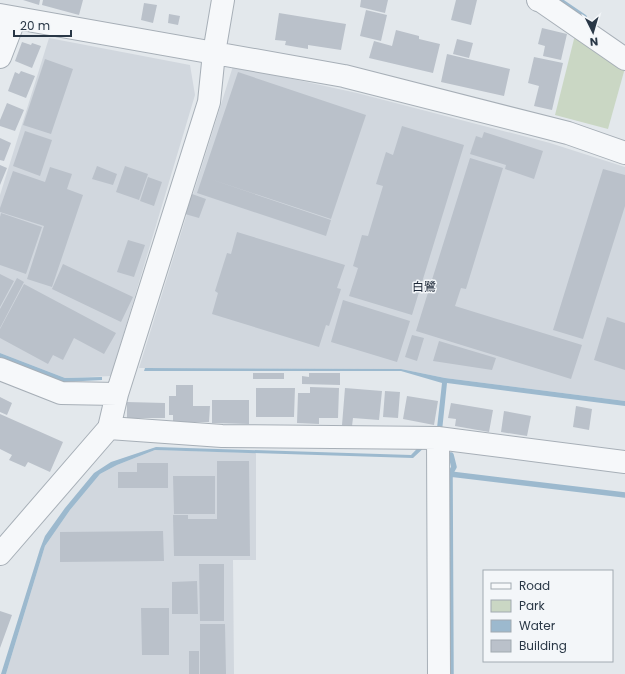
<svg xmlns="http://www.w3.org/2000/svg" width="625" height="674" font-family="Poppins,'Noto Sans JP',sans-serif">
	<style>
		.built { fill: #d1d7de }
		.green { fill: #cad7c4 }
		.water { fill: #9cb9ce }
		.lines { fill: none; stroke-linecap: round; stroke-linejoin: round }
		.stream { stroke: #9cb9ce; stroke-width: 5.5 }
		.building { fill: #bac1ca }
		.minor-casing { stroke: #a7afb7; stroke-width: 24 }
		.minor { stroke: #f6f8fa; stroke-width: 22 }
		.labels { text-anchor: middle; stroke-width: 3; stroke-linejoin: round; paint-order: stroke }
		.neighbourhood-label { font-size: 12px; fill: #1c2737; stroke: #f3f6f9 }
	</style>
	<rect width="100%" height="100%" fill="#e3e8ec"/>
	<!-- built -->
	<path class="built" d="M49 38 190 65 195 95 111 376 65 378 0 353V195Z
		M233 66 357 93 550 143 625 167V401L445 378 401 369 139 368Z
		M155 450 256 453V560H233L234 674H6L45 546 70 510 100 474 117 465Z"/>
	<!-- green -->
	<path class="green" d="M576 31 625 68 608 129 555 115Z"/>
	<!-- water -->
	<path class="water" d="M0 353 65 378 102 377V380L64 382 0 357Z
		M145 368 401 369 445 378 625 401V406L447 383 442 431 413 458 155 450 117 465 100 474 70 510 45 546 6 674H1L40 549 45 536 65 508 94 473 111 462 156 447 411 455 437 428 442 383 401 371H144Z"/>
	<g class="lines">
		<!-- stream -->
		<path class="stream" d="M559 0 584 17
			M450 474 625 495
			M451 674 450 474 454 467 451 455"/>
	</g>
	<!-- building -->
	<path class="building" d="M23 0H40L39 5Z
		M43 0H83L79 15 42 5Z
		M361 0H388L385 13 360 7Z
		M456 0H477L471 25 451 20Z
		M144 3 157 5 153 23 141 20Z
		M366 10 387 15 381 41 360 36Z
		M279 13 346 24 341 50 308 45V49L285 45 286 41 275 40Z
		M169 14 180 16 178 25 168 23Z
		M542 28 567 34 561 60 543 56 545 46 538 44Z
		M396 30 419 36V39L440 44 433 73 369 58 374 41 392 46Z
		M457 39 473 43 469 58 453 54Z
		M22 42 31 45 32 43 41 46 32 68 15 61Z
		M447 54 510 69 504 96 441 82Z
		M534 57 563 63 552 110 534 106 539 86 528 83Z
		M45 59 73 69 51 134 23 125Z
		M21 71 35 76 26 98 8 91 15 72 19 74Z
		M238 72 366 115 331 219 210 179 331 220 326 236 197 193Z
		M7 103 24 110 15 131 0 126V120Z
		M402 126 464 145 412 315 349 296 358 268 353 266 362 235 368 236 383 186 376 184 386 152 393 155Z
		M25 131 52 140 40 176 13 166Z
		M484 132 543 151 534 179 505 169 506 165 470 154 476 136 482 138Z
		M0 138 11 143 4 161 0 160Z
		M470 158 503 168 466 289 461 288 455 306 582 345 571 379 416 331Z
		M0 165 7 168 0 185Z
		M97 166 117 174 113 185 92 179Z
		M125 166 148 174 139 200 116 192Z
		M50 167 72 174 67 189 83 195 52 287 27 279 44 226 0 212V208L13 171 45 182Z
		M603 169 625 175V206L583 339 553 330Z
		M148 177 162 182 154 206 140 201Z
		M192 194 206 199 199 218 185 214Z
		M1 213 42 227 26 274 0 265V217Z
		M237 232 345 265 337 288 341 289 329 326 326 325 319 347 212 314 218 293 215 291 227 253 231 254Z
		M128 240 145 245 134 277 117 272Z
		M63 264 133 297 121 322 52 289Z
		M0 274 14 281 0 307Z
		M17 278 24 282 0 328V309Z
		M24 284 116 333 104 354 74 338 63 360 53 355 48 364 0 338V329Z
		M343 300 410 321 397 362 331 342Z
		M607 317 625 323V370L594 360Z
		M412 335 424 338 417 361 405 357Z
		M439 341 496 358 492 370 433 361Z
		M253 373H284V379H253Z
		M309 373H340V385L302 384V376L309 377Z
		M176 385H193V406H210L209 422H173V415H169V396H176Z
		M310 387 339 388 338 418H319V424L297 423 298 393H310Z
		M256 388H295L294 417H256Z
		M345 388 382 391 379 420 353 418 352 426 342 425Z
		M385 391 400 392 398 418 383 417Z
		M407 396 438 401 434 425 403 419Z
		M0 397 12 403 7 415 0 412Z
		M212 400H249V424L212 423Z
		M127 402 165 403V418H127Z
		M451 403 493 410 489 432 455 426 456 419 448 418Z
		M576 406 592 409 589 430 573 427Z
		M504 411 531 416 527 436 501 432Z
		M0 414 63 442 50 472 28 462 25 467 9 460 12 455 0 449Z
		M217 461H249L250 556H174L173 515H188V519H217Z
		M137 463H168V488H118V472H137Z
		M173 476H215V514H174Z
		M163 531 164 561 60 562V532Z
		M199 564H224V621H200Z
		M197 581 198 614H172V582Z
		M141 608H169V655H142Z
		M0 611 12 615 0 648Z
		M200 624H225L226 674H200Z
		M189 651H199V674H189Z"/>
	<g class="lines">
		<!-- minor casing -->
		<g class="minor-casing">
			<path id="minor" d="M538 0 541 1 625 59
				M0 15 344 76 568 133 625 153
				M0 57 15 18
				M0 369 61 393 117 394
				M109 428 222 436 438 438 625 462
				M438 438 439 674
				M0 554 109 428 117 394 209 102 214 53 223 0"/>
		</g>
		<!-- minor -->
		<use href="#minor" class="minor"/>
	</g>
	<g class="labels">
		<!-- neighbourhood labels -->
		<g class="neighbourhood-label">
			<text x="424" y="291">白鷺</text>
		</g>
	</g>
	<!-- legend -->
	<rect x="483" y="570" width="130" height="92" fill="#f3f6f9" stroke="#a2aab1"/>
	<rect x="491" y="583" width="20" height="6" fill="#f6f8fa" stroke="#a2aab1"/>
	<text x="519" y="590" font-size="12" fill="#293746">Road</text>
	<rect x="491" y="600" width="20" height="12" fill="#cad7c4" stroke="#a2aab1"/>
	<text x="519" y="610" font-size="12" fill="#293746">Park</text>
	<rect x="491" y="620" width="20" height="12" fill="#9cb9ce" stroke="#a2aab1"/>
	<text x="519" y="630" font-size="12" fill="#293746">Water</text>
	<rect x="491" y="640" width="20" height="12" fill="#bac1ca" stroke="#a2aab1"/>
	<text x="519" y="650" font-size="12" fill="#293746">Building</text>
	<!-- north arrow -->
	<g transform="translate(593 32) rotate(175)" stroke="#f3f6f9" stroke-width="3" paint-order="stroke">
	<path d="M0-3L7 15L0 10L-7 15Z" fill="#293746"/>
	<text y="-6" font-size="11" font-weight="bold" text-anchor="middle" fill="#293746">N</text>
	</g>
	<!-- scale -->
	<path d="M14 30v6h57v-6" fill="none" stroke="#293746" stroke-width="2"/>
	<text x="20" y="30" font-size="12" fill="#293746" stroke="#f3f6f9" stroke-width="3" paint-order="stroke">20 m</text>
</svg>
